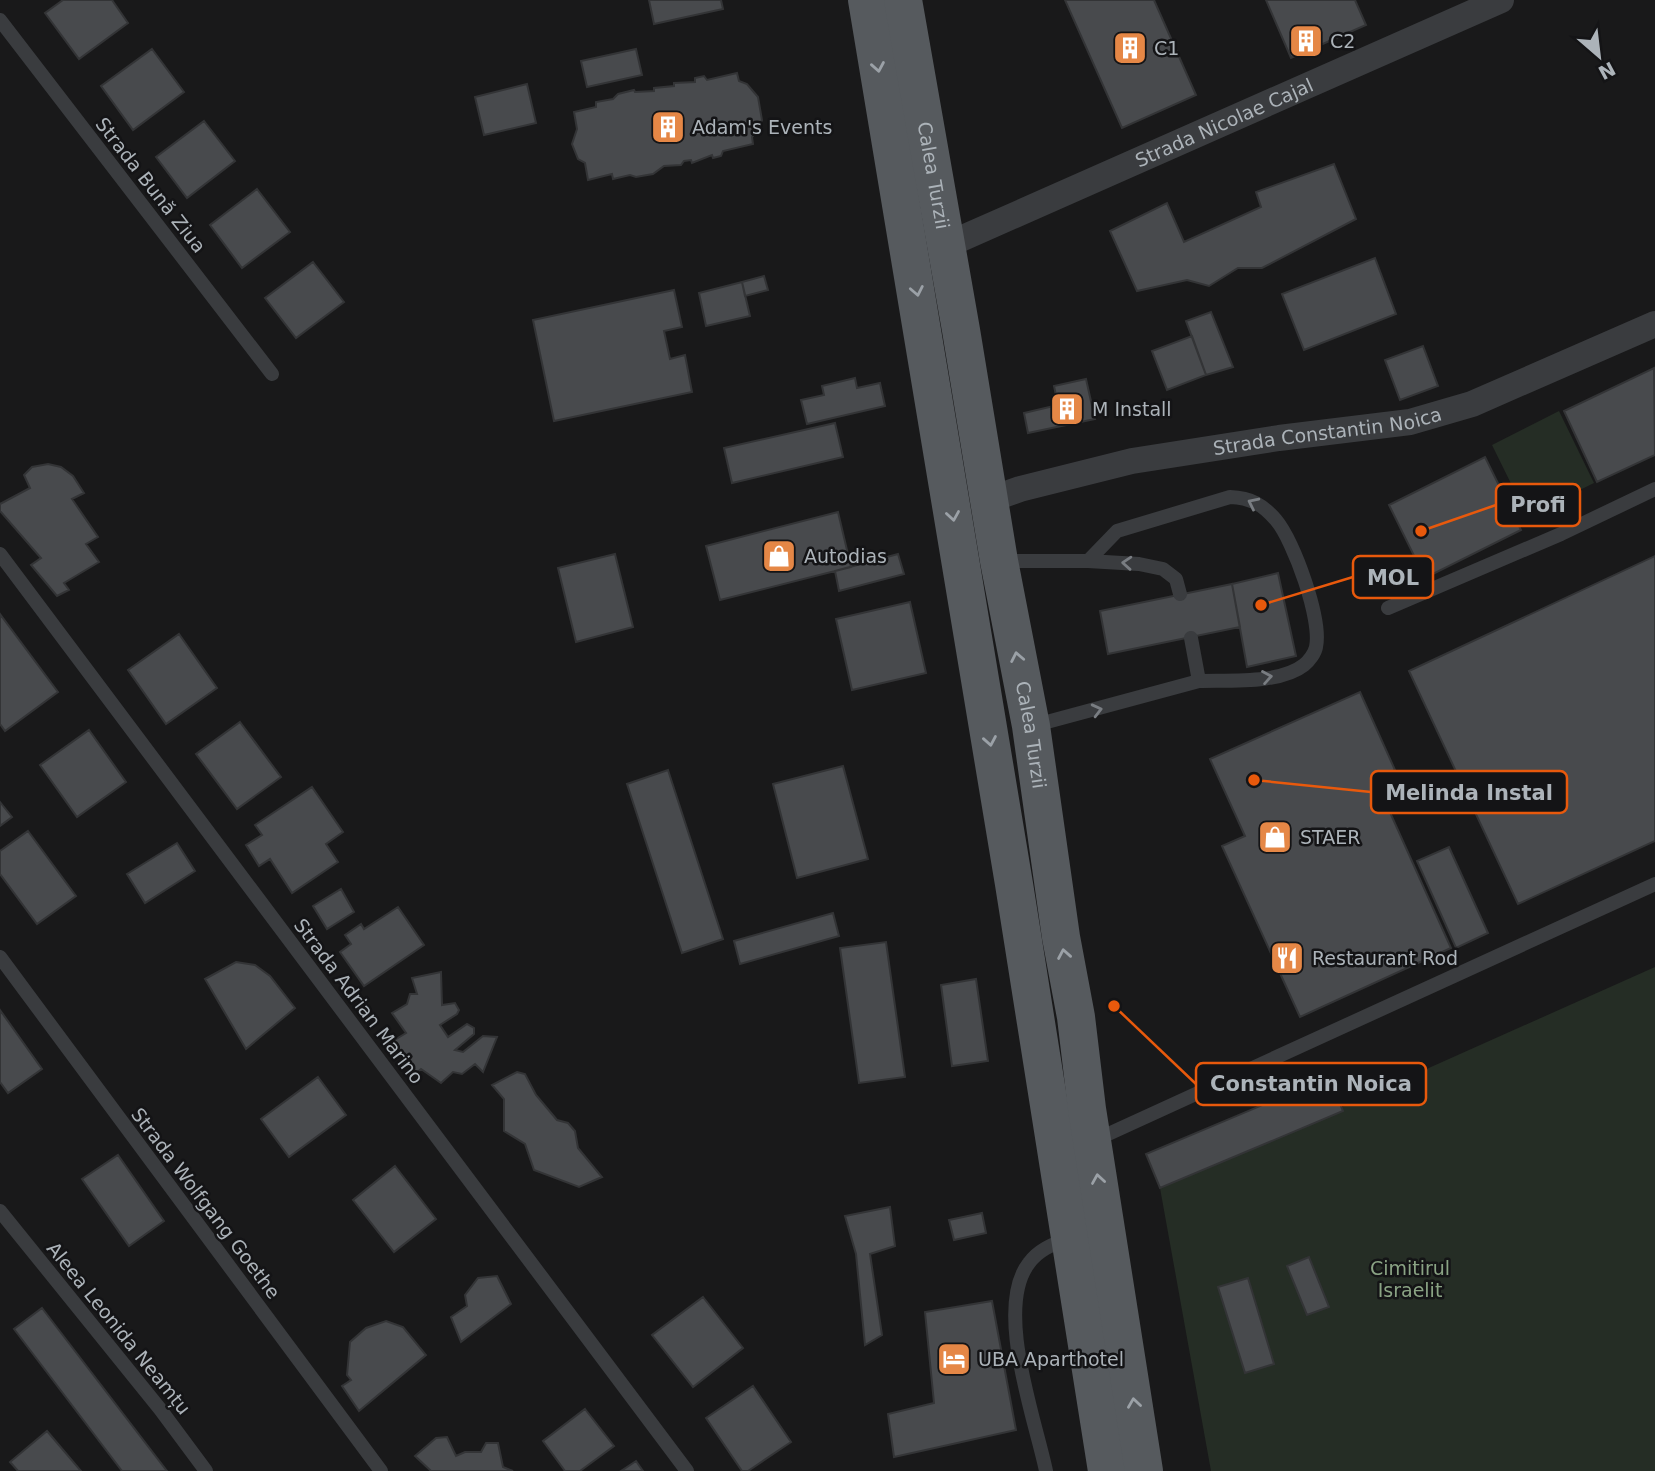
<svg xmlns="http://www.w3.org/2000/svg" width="1655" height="1471" font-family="'DejaVu Sans',sans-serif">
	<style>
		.green { fill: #252d25 }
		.building { fill: #484a4d; stroke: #333436; stroke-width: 2 }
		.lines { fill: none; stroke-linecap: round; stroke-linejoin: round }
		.service { stroke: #3a3c3f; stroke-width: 14 }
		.minor { stroke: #3a3c3f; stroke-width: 26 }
		.primary { stroke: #565a5e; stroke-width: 38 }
		.oneway { stroke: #9ba1a7 }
		.oneway2 { stroke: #797d82 }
		.labels { text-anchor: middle; stroke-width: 5; stroke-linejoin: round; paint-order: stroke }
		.poi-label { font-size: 19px; fill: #acb3b9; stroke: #141416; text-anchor: start }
		.street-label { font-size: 19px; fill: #acb3b9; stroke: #141416 }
		.park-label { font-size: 19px; fill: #8aa384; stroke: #141416 }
		.leader { fill: none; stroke: #e8590c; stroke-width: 2.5 }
		.callout-dot { fill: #e8590c; stroke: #141416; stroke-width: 2.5 }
		.callout { fill: #141416; stroke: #e8590c; stroke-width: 2.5 }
		.callout-label { font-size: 21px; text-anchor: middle; font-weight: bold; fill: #acb3b9 }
	</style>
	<rect width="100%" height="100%" fill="#19191a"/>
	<!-- green -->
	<path class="green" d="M1559 411 1594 483 1527 516 1492 445Z
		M1655 967V1471H1211L1160 1188Z"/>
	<!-- building -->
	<path class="building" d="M63 0H112L128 23 79 59 45 13Z
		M649 0H721L723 9 654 24Z
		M1065 0H1154L1196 95 1122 128Z
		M1266 0H1355L1366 25 1291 58Z
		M152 49 184 92 133 130 101 86Z
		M636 49 642 75 587 87 581 61Z
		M737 73 739 81 747 84 758 97 762 120 757 131 752 137 753 144 723 151 721 156 713 158 712 155 692 163 691 160 684 161 681 165 664 166 653 174 636 177 630 175 613 179 612 174 588 180 585 163 578 159 572 144 577 129 574 112 596 107V102L613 99 618 94 634 90 635 92 654 91V88L674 86V83L695 82V78L704 76 707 80Z
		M527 84 536 123 484 135 475 97Z
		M204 121 235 161 187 198 156 157Z
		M1334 164 1356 219 1262 268H1238L1209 286 1187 280 1137 291 1110 231 1167 203 1184 242 1261 207 1256 192Z
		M257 189 290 232 242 268 210 225Z
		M1375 258 1396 314 1304 350 1282 294Z
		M313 262 344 302 296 338 265 298Z
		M764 276 768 290 745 296 742 282Z
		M742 282 750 316 706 326 699 293Z
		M674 290 682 327 664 331 670 359 685 355 692 392 554 421 533 320Z
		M1211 312 1233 367 1206 375 1186 321Z
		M1192 336 1206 375 1167 390 1152 351Z
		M1423 346 1438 386 1400 400 1385 360Z
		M1654 368 1655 455 1597 482 1564 411Z
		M855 378 857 388 880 383 885 406 807 424 801 400 824 395 822 386Z
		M1086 379 1095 419 1028 433 1024 413 1058 405 1054 386Z
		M835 423 843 457 732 483 724 448Z
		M1485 457 1521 530 1425 578 1389 505Z
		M48 464 61 467 73 476 84 493 72 499 98 537 86 544 99 562 64 583 69 590 57 596 31 565 41 558 0 511V504L30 488 24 475 32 467Z
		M838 512 851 567 720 600 706 546Z
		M615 554 633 627 576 642 558 568Z
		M898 554 904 574 839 591 835 571Z
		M1655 556V841L1518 904 1409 671Z
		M1278 573 1296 656 1247 667 1232 584Z
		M1232 584 1240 627 1108 654 1100 611Z
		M910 602 926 673 852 690 836 619Z
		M0 614 58 692 5 731 0 724Z
		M179 634 217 688 166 724 128 670Z
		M1360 692 1395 770 1375 779 1451 948 1300 1017 1222 846 1245 836 1210 759Z
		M240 722 281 777 237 809 196 754Z
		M89 730 126 782 77 817 40 765Z
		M843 766 868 859 797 878 773 784Z
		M668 770 723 939 682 953 627 784Z
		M312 787 343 832 326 844 338 862 292 893 270 859 259 866 246 845 262 835 255 825Z
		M0 802 12 817 0 826Z
		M28 831 76 896 37 924 0 874V851Z
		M177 843 195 871 145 903 127 874Z
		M1449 847 1488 933 1456 948 1417 861Z
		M341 889 354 912 327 929 313 906Z
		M398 907 424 945 364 986 340 952 351 944 345 935 361 924 364 929Z
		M833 913 839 936 740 964 734 941Z
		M886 942 905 1077 859 1083 840 948Z
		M236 962 255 965 270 976 295 1008 246 1049 205 979Z
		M441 972 442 1005 455 1003 459 1010 457 1014 440 1025 448 1037 467 1024 474 1028V1034L455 1050 463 1052 483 1036 497 1037 483 1072 475 1064 462 1074 453 1072 441 1083 421 1069 414 1075 393 1041 406 1033 392 1013 407 1004 410 994H417L412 978Z
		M976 979 988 1061 952 1066 941 985Z
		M0 1010 42 1069 8 1093 0 1082Z
		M517 1072 525 1074 536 1095 557 1120 568 1123 575 1131 578 1148 602 1177 579 1187 534 1170 525 1144 504 1131V1099L492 1085Z
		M318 1077 346 1115 289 1157 261 1119Z
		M1329 1077 1343 1111 1160 1188 1146 1154Z
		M118 1155 164 1221 129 1246 82 1179Z
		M395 1166 436 1219 394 1252 353 1200Z
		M890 1207 895 1246 870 1254 882 1335 865 1345 856 1254 845 1216Z
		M982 1213 986 1233 954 1240 949 1220Z
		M1309 1257 1329 1307 1307 1315 1287 1266Z
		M497 1276 511 1304 461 1342 451 1317 467 1306 465 1295 478 1278Z
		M1248 1278 1274 1364 1245 1373 1218 1287Z
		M703 1297 743 1348 693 1387 652 1335Z
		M992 1301 1016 1430 894 1457 888 1414 934 1403 925 1312Z
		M42 1308 167 1471H122L14 1329Z
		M386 1321 403 1327 426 1355 359 1411 342 1386 351 1380 347 1375 350 1342 366 1328Z
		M753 1386 791 1442 748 1471H742L706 1418Z
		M585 1409 614 1446 580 1471H565L543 1441Z
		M47 1431 81 1471H18L10 1462Z
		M447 1437 456 1456 465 1452H481L486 1443H498L503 1467 513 1471H431L415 1456 436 1438Z
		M636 1461 643 1471H621Z"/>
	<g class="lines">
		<!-- service -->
		<path class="service" d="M0 20 272 374
			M0 554 687 1471
			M1001 561H1088L1139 564 1163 569 1176 579 1180 594
			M1088 561 1117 531 1230 497C1251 498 1262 504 1276 520 1294 541 1322 620 1316 647 1315 653 1309 661 1304 665 1280 684 1229 680 1199 681
			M1388 608 1561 534 1655 489
			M1032 726 1199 681 1191 638
			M0 957 381 1471
			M1093 1141 1655 884
			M0 1211 160 1409 206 1471
			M1046 1471C1035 1418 994 1308 1029 1263 1039 1249 1054 1244 1069 1238"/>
		<!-- minor -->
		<g class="minor">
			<path id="s1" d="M947 245 1501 0"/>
			<path id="s2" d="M989 500 1020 489 1132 461 1279 438 1410 422 1472 404 1655 324"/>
		</g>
		<!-- primary -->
		<g class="primary">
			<path d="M867 0 1014 884 1107 1471"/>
			<path id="s3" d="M903 0 961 330 999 561 1031 726 1061 937 1076 1017 1087 1109 1144 1471"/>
		</g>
	</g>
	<!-- one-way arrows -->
	<defs><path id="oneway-chevron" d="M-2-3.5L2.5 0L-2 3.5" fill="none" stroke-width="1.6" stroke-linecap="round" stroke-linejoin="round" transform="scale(1.75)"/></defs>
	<g class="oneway">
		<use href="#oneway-chevron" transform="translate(878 67) rotate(80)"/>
		<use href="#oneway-chevron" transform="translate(917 291) rotate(79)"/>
		<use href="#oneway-chevron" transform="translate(953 516) rotate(81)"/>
		<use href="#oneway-chevron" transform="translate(1017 657) rotate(-101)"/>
		<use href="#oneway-chevron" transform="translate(990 741) rotate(80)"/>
		<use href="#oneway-chevron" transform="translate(1064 954) rotate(-100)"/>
		<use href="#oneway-chevron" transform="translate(1098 1179) rotate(-99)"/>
		<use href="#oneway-chevron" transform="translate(1134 1403) rotate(-98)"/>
	</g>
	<g class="oneway2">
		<use href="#oneway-chevron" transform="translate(1253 503) rotate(-154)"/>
		<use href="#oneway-chevron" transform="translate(1127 563) rotate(-176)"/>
		<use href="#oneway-chevron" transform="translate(1267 677) rotate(-10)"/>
		<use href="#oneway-chevron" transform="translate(1097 710) rotate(-14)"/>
	</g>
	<!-- icons -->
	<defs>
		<g id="building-square" transform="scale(1.75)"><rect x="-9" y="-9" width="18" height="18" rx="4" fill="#e58746" stroke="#141416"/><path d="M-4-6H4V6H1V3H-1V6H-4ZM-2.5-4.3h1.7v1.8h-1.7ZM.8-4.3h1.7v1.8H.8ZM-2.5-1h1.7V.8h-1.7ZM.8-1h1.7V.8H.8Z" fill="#fff"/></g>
		<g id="shop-square" transform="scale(1.75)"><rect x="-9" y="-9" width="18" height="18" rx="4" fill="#e58746" stroke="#141416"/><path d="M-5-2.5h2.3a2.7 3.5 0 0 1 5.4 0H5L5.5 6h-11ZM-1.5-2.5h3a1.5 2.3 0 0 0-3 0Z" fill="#fff"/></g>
		<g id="restaurant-square" transform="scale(1.75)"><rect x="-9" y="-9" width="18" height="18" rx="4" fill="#e58746" stroke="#141416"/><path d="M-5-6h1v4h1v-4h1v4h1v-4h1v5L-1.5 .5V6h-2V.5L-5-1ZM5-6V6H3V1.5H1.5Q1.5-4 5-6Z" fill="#fff"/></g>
		<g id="hotel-square" transform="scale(1.75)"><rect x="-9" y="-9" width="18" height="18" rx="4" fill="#e58746" stroke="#141416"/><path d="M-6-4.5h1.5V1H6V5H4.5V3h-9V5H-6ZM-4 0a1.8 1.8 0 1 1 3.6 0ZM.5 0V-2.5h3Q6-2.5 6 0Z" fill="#fff"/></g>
	</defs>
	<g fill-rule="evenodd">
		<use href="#building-square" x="1306" y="41"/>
		<use href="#building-square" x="1130" y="48"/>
		<use href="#building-square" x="668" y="127"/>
		<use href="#building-square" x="1067" y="409"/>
		<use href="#shop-square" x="779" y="556"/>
		<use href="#shop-square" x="1275" y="837"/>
		<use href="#restaurant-square" x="1287" y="958"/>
		<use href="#hotel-square" x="954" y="1359"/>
	</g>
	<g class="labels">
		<!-- poi labels -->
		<g class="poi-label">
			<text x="1330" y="48">C2</text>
			<text x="1154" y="55">C1</text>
			<text x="692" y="134">Adam's Events</text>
			<text x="1092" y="416">M Install</text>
			<text x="804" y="563">Autodias</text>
			<text x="1300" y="844">STAER</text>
			<text x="1312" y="965">Restaurant Rod</text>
			<text x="978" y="1366">UBA Aparthotel</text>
		</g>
		<!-- street labels -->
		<g class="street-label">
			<text dy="7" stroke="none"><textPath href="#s1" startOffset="303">Strada Nicolae Cajal</textPath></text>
			<text dy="7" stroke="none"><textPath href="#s3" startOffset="178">Calea Turzii</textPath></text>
			<text transform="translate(151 185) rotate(52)" y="7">Strada Bună Ziua</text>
			<text dy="7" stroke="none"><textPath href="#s2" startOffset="346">Strada Constantin Noica</textPath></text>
			<text dy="7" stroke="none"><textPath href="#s3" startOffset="746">Calea Turzii</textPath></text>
			<text transform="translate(359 1001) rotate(53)" y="7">Strada Adrian Marino</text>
			<text transform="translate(206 1203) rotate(53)" y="7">Strada Wolfgang Goethe</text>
			<text transform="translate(119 1328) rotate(51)" y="7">Aleea Leonida Neamțu</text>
		</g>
		<!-- park labels -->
		<g class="park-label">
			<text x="1410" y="1275">Cimitirul<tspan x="1410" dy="22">Israelit</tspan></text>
		</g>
	</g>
	<!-- callouts -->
	<path class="leader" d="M1421 531L1496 505M1261 605L1353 577M1254 780L1371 792M1114 1006L1196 1084"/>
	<g class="callout-dot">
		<circle cx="1421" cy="531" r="7"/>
		<circle cx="1261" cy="605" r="7"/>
		<circle cx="1254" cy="780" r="7"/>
		<circle cx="1114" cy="1006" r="7"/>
	</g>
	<g class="callout">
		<rect x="1496" y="484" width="84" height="42" rx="7"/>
		<rect x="1353" y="556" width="80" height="42" rx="7"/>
		<rect x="1371" y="771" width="196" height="42" rx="7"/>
		<rect x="1196" y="1063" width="230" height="42" rx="7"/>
	</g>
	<g class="callout-label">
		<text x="1538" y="512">Profi</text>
		<text x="1393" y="585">MOL</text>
		<text x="1469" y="800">Melinda Instal</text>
		<text x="1311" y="1091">Constantin Noica</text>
	</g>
	<!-- north arrow -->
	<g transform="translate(1599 56) rotate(152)" stroke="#141416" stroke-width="5" paint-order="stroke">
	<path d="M0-5L12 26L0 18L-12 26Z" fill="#acb3b9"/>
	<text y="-10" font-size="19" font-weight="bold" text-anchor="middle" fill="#acb3b9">N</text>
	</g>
</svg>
